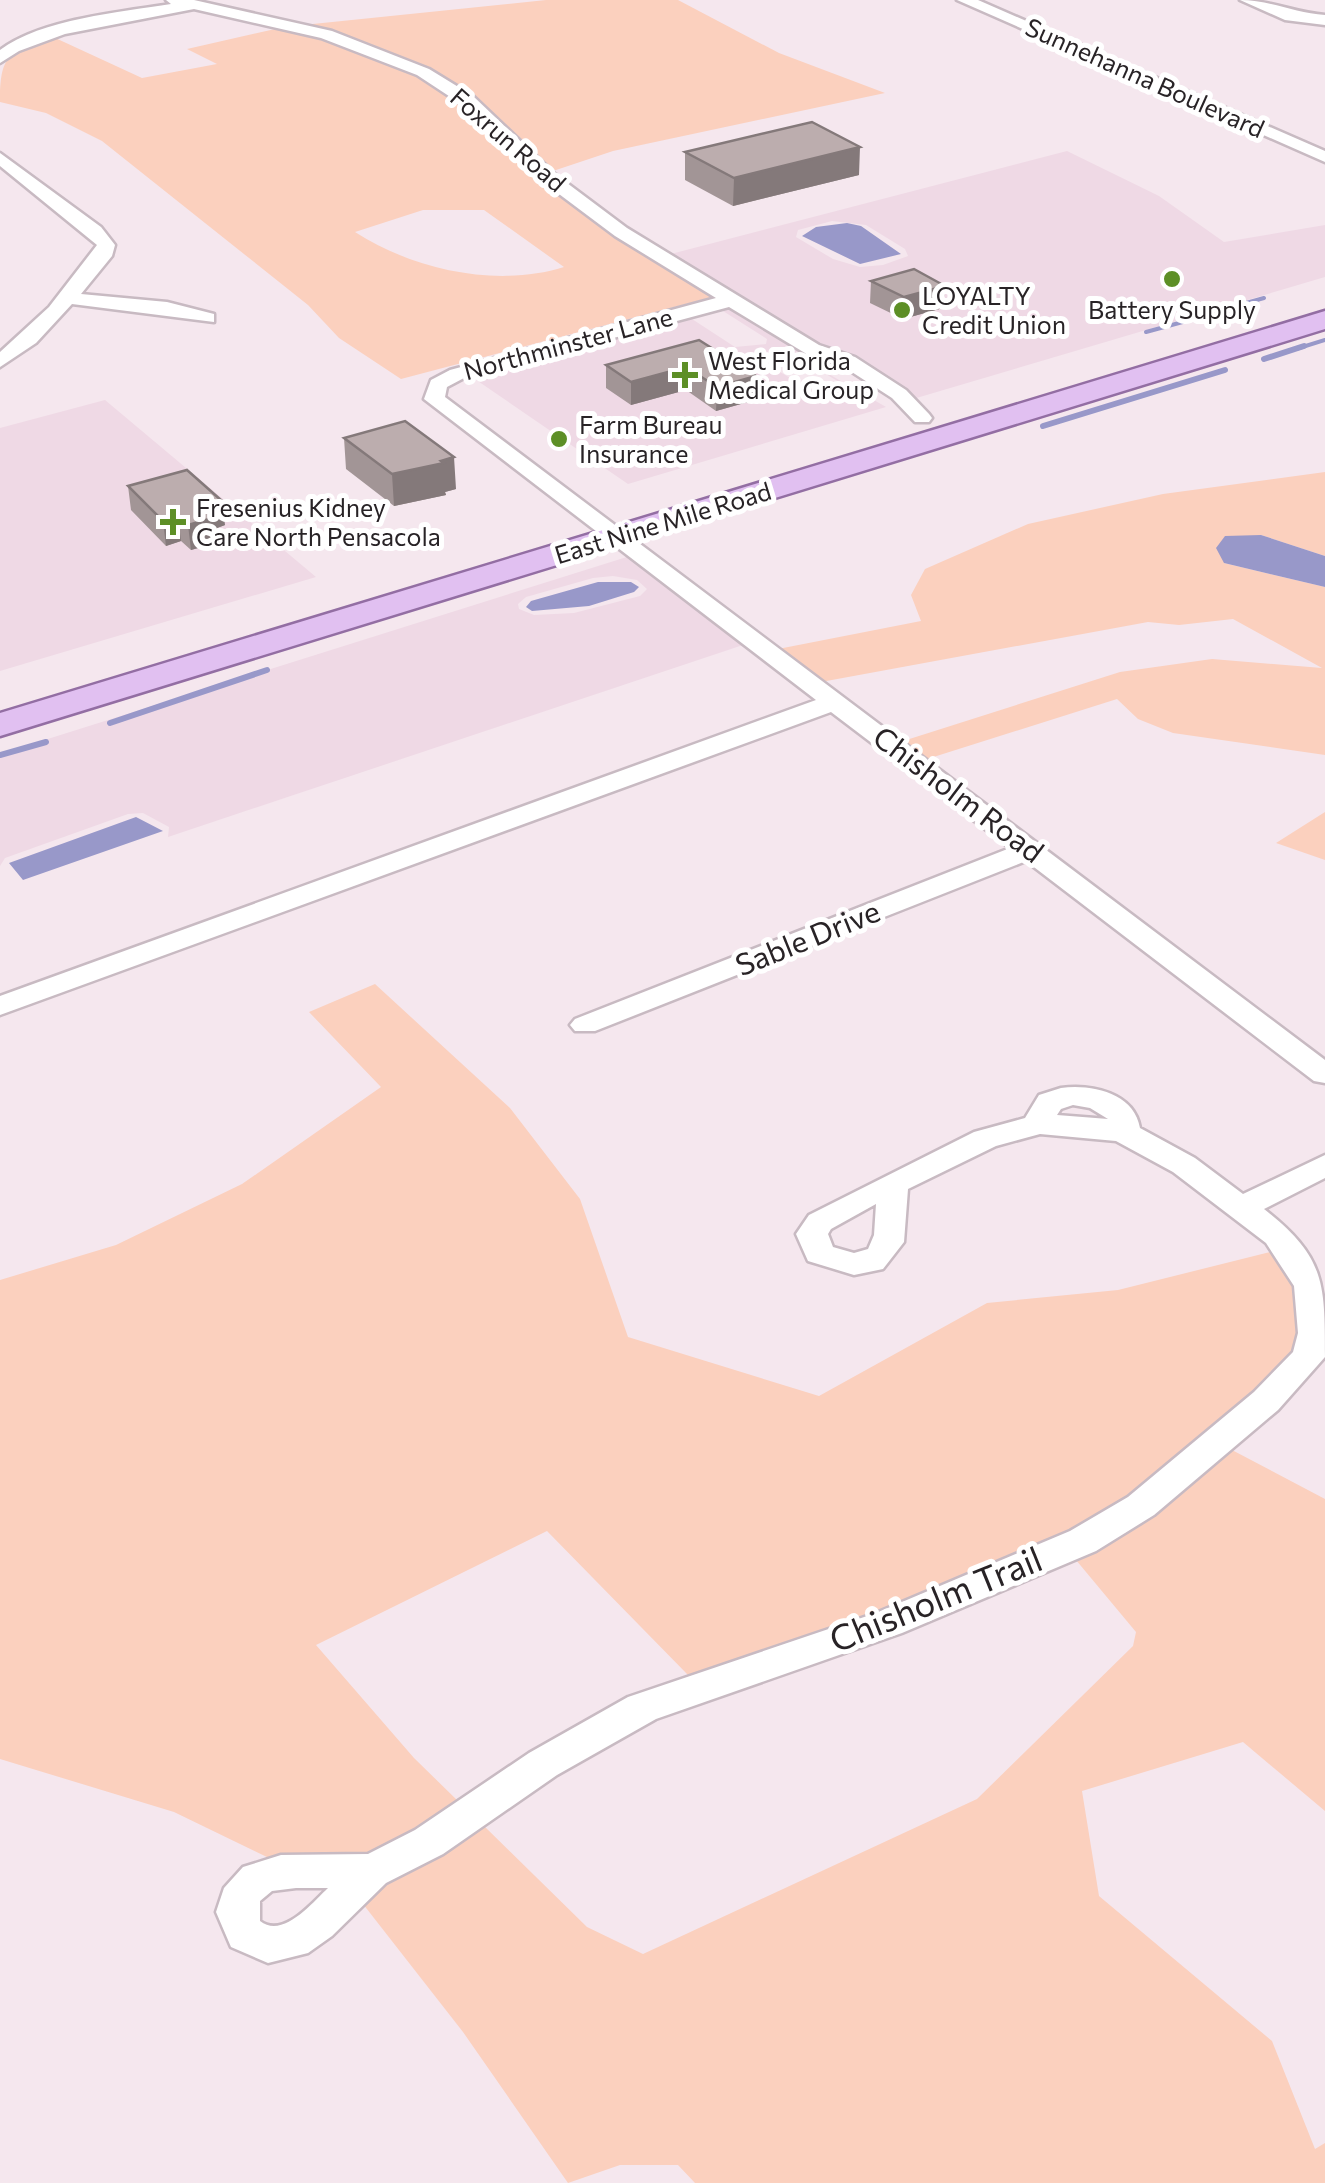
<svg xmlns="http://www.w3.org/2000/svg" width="1325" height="2183" font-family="Commissioner,sans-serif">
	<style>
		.built { fill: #efd9e5; fill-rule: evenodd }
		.green { fill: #fbd0be; fill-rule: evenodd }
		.water { fill: #9898c9 }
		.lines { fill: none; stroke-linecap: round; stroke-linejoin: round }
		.stream-far1 { stroke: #9898c9; stroke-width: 4 }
		.stream { stroke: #9898c9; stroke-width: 6 }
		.minor-casing { stroke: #c8bac2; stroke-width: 5 }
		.primary-casing { stroke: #936ea3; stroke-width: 5 }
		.minor { fill: #fff; fill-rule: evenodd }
		.primary { fill: #e1c0f1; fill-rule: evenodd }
		.wall { fill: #a29596 }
		.shaded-wall { fill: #84797a }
		.building { fill: #bcadae; stroke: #84797a; stroke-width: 2.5 }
		.poi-dot { fill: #5d8f26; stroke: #fff; stroke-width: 4 }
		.labels { text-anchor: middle; stroke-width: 10; stroke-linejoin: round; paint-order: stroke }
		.far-street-label { font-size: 25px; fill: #282326; stroke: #fff }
		.far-poi-label { font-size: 25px; fill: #282326; stroke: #fff; text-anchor: start }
		.street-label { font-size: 30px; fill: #282326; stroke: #fff }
		.near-street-label { font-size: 35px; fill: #282326; stroke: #fff }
	</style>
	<rect width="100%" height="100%" fill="#f5e7ee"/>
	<!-- built -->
	<path class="built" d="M1067 151 1159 196 1224 242 1325 225V277L913 399 667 255ZM832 221 866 225 905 249 908 256 883 265 860 267 833 259 796 237 798 230Z
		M730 305 804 351 820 369 886 407 628 484 469 375 692 315V319L735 347 766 344 767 339 723 311 714 309ZM777 351 788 352 841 383 840 388 812 391 758 359 760 354Z
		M105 400 316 577 0 671V428Z
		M630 556 746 644 168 837 169 827 143 813 128 814 5 858 0 866V754ZM613 576 637 580 647 589 640 596 574 613 534 615 519 609 518 604 526 597 593 578Z"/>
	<!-- green -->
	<path class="green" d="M546 0H678L779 53 885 93 613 151 550 172 412 62 303 25Z
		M284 27C338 40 389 60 438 86L716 296 401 379 339 338 308 305 102 141 46 113 0 102C0 55 8 52 51 36L142 78 217 64 187 49ZM423 210H484L564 267C497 288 414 270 355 232Z
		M1325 472V556L1261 535 1224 563 1325 587V755L1173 733 1138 719 1117 699 924 760 900 742 1120 672 1212 659 1322 668 1233 619 1179 625 1148 622 821 682 778 649 921 621 911 595 925 569 1028 524 1163 494Z
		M1325 812V860L1276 843Z
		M375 984 510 1108 580 1199 628 1337 819 1396 987 1303 1118 1290 1270 1252 1295 1285 1300 1329 1293 1350 1252 1393 1129 1496 1071 1529 880 1610 688 1675 547 1531 316 1645 414 1758 459 1802 419 1829 367 1855 269 1858 174 1812 0 1759V1280L116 1245 242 1184 381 1087 309 1012Z
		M1232 1450 1325 1499V1811L1243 1742 1082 1791 1099 1896 1272 2041 1315 2149 1325 2143V2183H695L678 2165H620L568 2183 463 2032 363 1904C397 1872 445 1853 484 1826L587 1927 643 1954 977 1799 1133 1646 1136 1632 1076 1560 1154 1517Z"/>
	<!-- water -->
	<path class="water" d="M847 223 861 226 901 254 860 264 802 236 816 227Z
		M1261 535 1325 556V587L1224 563 1216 548 1225 536Z
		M598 582H631L639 587 634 592 589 606 532 611 526 607 531 601Z
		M136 817 163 831 23 880 9 863Z"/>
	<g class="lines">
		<!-- stream-far1 -->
		<path class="stream-far1" d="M1239 305 1264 298
			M1146 332 1190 320
			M1296 349 1325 340"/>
		<!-- stream -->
		<path class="stream" d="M1264 359 1304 346
			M1043 426 1225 370
			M110 723 267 670
			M0 755 46 742"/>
		<!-- minor casing -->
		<g class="minor-casing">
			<path id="minor" d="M166 0H194L332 31 429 69 473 96 555 174 627 228 819 345 855 357 906 390 929 414 932 418 929 422H915L892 398 841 365 805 353 729 307 464 378 447 387 445 397 1325 1060V1083L1314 1081 1026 861 595 1031H575L570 1025 575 1019 1010 848 831 712 0 1015V996L816 700 424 399 431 380 450 370 716 298 615 236 543 182 461 104 417 75 321 38 194 9 65 34 19 51 0 63V50C41 19 121 12 171 4Z
				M957 0H978L1325 151V162Z
				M1240 0C1270 0 1295 13 1325 15V25L1285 20Z
				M0 153 101 227 115 245 112 256 81 294 167 302 214 314V322L72 304 36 343 0 367V352L49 307 97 245 0 166Z
				M1061 1088C1092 1084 1134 1093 1140 1128L1195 1158 1243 1194 1325 1155V1178L1264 1209C1325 1257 1325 1282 1325 1357L1278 1410 1154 1515 1096 1551 902 1633 656 1719 557 1775 443 1854 386 1883 332 1936 308 1953 268 1963 231 1947 216 1912 224 1888 243 1867 281 1855 368 1854 415 1830 529 1753 628 1697 876 1613 1070 1531 1128 1497 1254 1392 1293 1352 1298 1333 1294 1286 1266 1243 1173 1172 1116 1141 1040 1134 996 1146 908 1189 904 1242 883 1269 854 1275 808 1261 796 1234 809 1215 974 1132 1025 1118 1039 1095ZM1073 1105 1090 1108 1108 1119 1057 1115 1061 1109ZM876 1204 874 1235 868 1249 854 1253 833 1247 828 1234 831 1229ZM296 1888H328C312 1903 283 1939 260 1921V1901L272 1891Z"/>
		</g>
		<!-- primary casing -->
		<g class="primary-casing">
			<path id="primary" d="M1325 311V329L0 736V713Z"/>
		</g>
		<!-- minor -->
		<use href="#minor" class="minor"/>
		<!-- primary -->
		<use href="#primary" class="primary"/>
	</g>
	<!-- wall -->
	<path class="wall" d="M685 152 859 175 733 206 685 180Z
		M871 281 943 308 903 319 870 303Z
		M699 340 755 400 716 411 686 390 631 405 606 388V365Z
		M344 438 456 489 445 492 446 495 394 506 346 469Z
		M128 486 225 525 217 528 219 542 191 550 181 541 166 546 131 510Z"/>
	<!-- shaded-wall -->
	<path class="shaded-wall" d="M860 147 859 175 733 206 734 178Z
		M945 286 943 308 903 319 904 297Z
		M686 367V390L631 405V382Z
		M756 376 755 400 716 411 717 387Z
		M454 457 456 489 445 492 446 495 394 506 392 474Z
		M222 501 225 525 217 528 219 542 191 550 188 525 203 506Z
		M178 517 181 541 166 546 163 521Z"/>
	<!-- building -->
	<path class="building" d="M812 122 860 147 734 178 685 152Z
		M914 269 945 286 904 297 871 281Z
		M699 340 756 376 717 387 686 367 631 382 606 365Z
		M405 421 454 457 441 461 444 463 392 474 344 438Z
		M187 470 222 501 203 506 216 517 188 525 178 517 163 521 128 486Z"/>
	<!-- markers -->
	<g class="poi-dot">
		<circle cx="1172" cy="279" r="10"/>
		<circle cx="902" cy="310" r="10"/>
		<path d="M680 360h10v10h10v10h-10v10h-10v-10h-10v-10h10z"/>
		<circle cx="559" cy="439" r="10"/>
		<path d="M168 507h10v10h10v10h-10v10h-10v-10h-10v-10h10z"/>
	</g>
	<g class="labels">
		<!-- far-street labels -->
		<g class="far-street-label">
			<text transform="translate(1145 78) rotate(24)" y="9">Sunnehanna Boulevard</text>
			<text transform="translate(508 140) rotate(41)" y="9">Foxrun Road</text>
			<text transform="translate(568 344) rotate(-15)" y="9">Northminster Lane</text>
			<text transform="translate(663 523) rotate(-17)" y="9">East Nine Mile Road</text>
		</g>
		<!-- far-poi labels -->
		<g class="far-poi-label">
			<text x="922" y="305">LOYALTY<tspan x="922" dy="29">Credit Union</tspan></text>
			<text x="1172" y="319" text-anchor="middle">Battery Supply</text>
			<text x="708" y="370">West Florida<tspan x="708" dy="29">Medical Group</tspan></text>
			<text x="579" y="434">Farm Bureau<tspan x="579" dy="29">Insurance</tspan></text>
			<text x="196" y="517">Fresenius Kidney<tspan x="196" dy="29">Care North Pensacola</tspan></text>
		</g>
		<!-- street labels -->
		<g class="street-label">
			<text transform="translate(958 795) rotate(37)" y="10">Chisholm Road</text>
			<text transform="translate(808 939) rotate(-22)" y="10">Sable Drive</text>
		</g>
		<!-- near-street labels -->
		<g class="near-street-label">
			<text transform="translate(936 1600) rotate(-22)" y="12">Chisholm Trail</text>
		</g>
	</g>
</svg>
